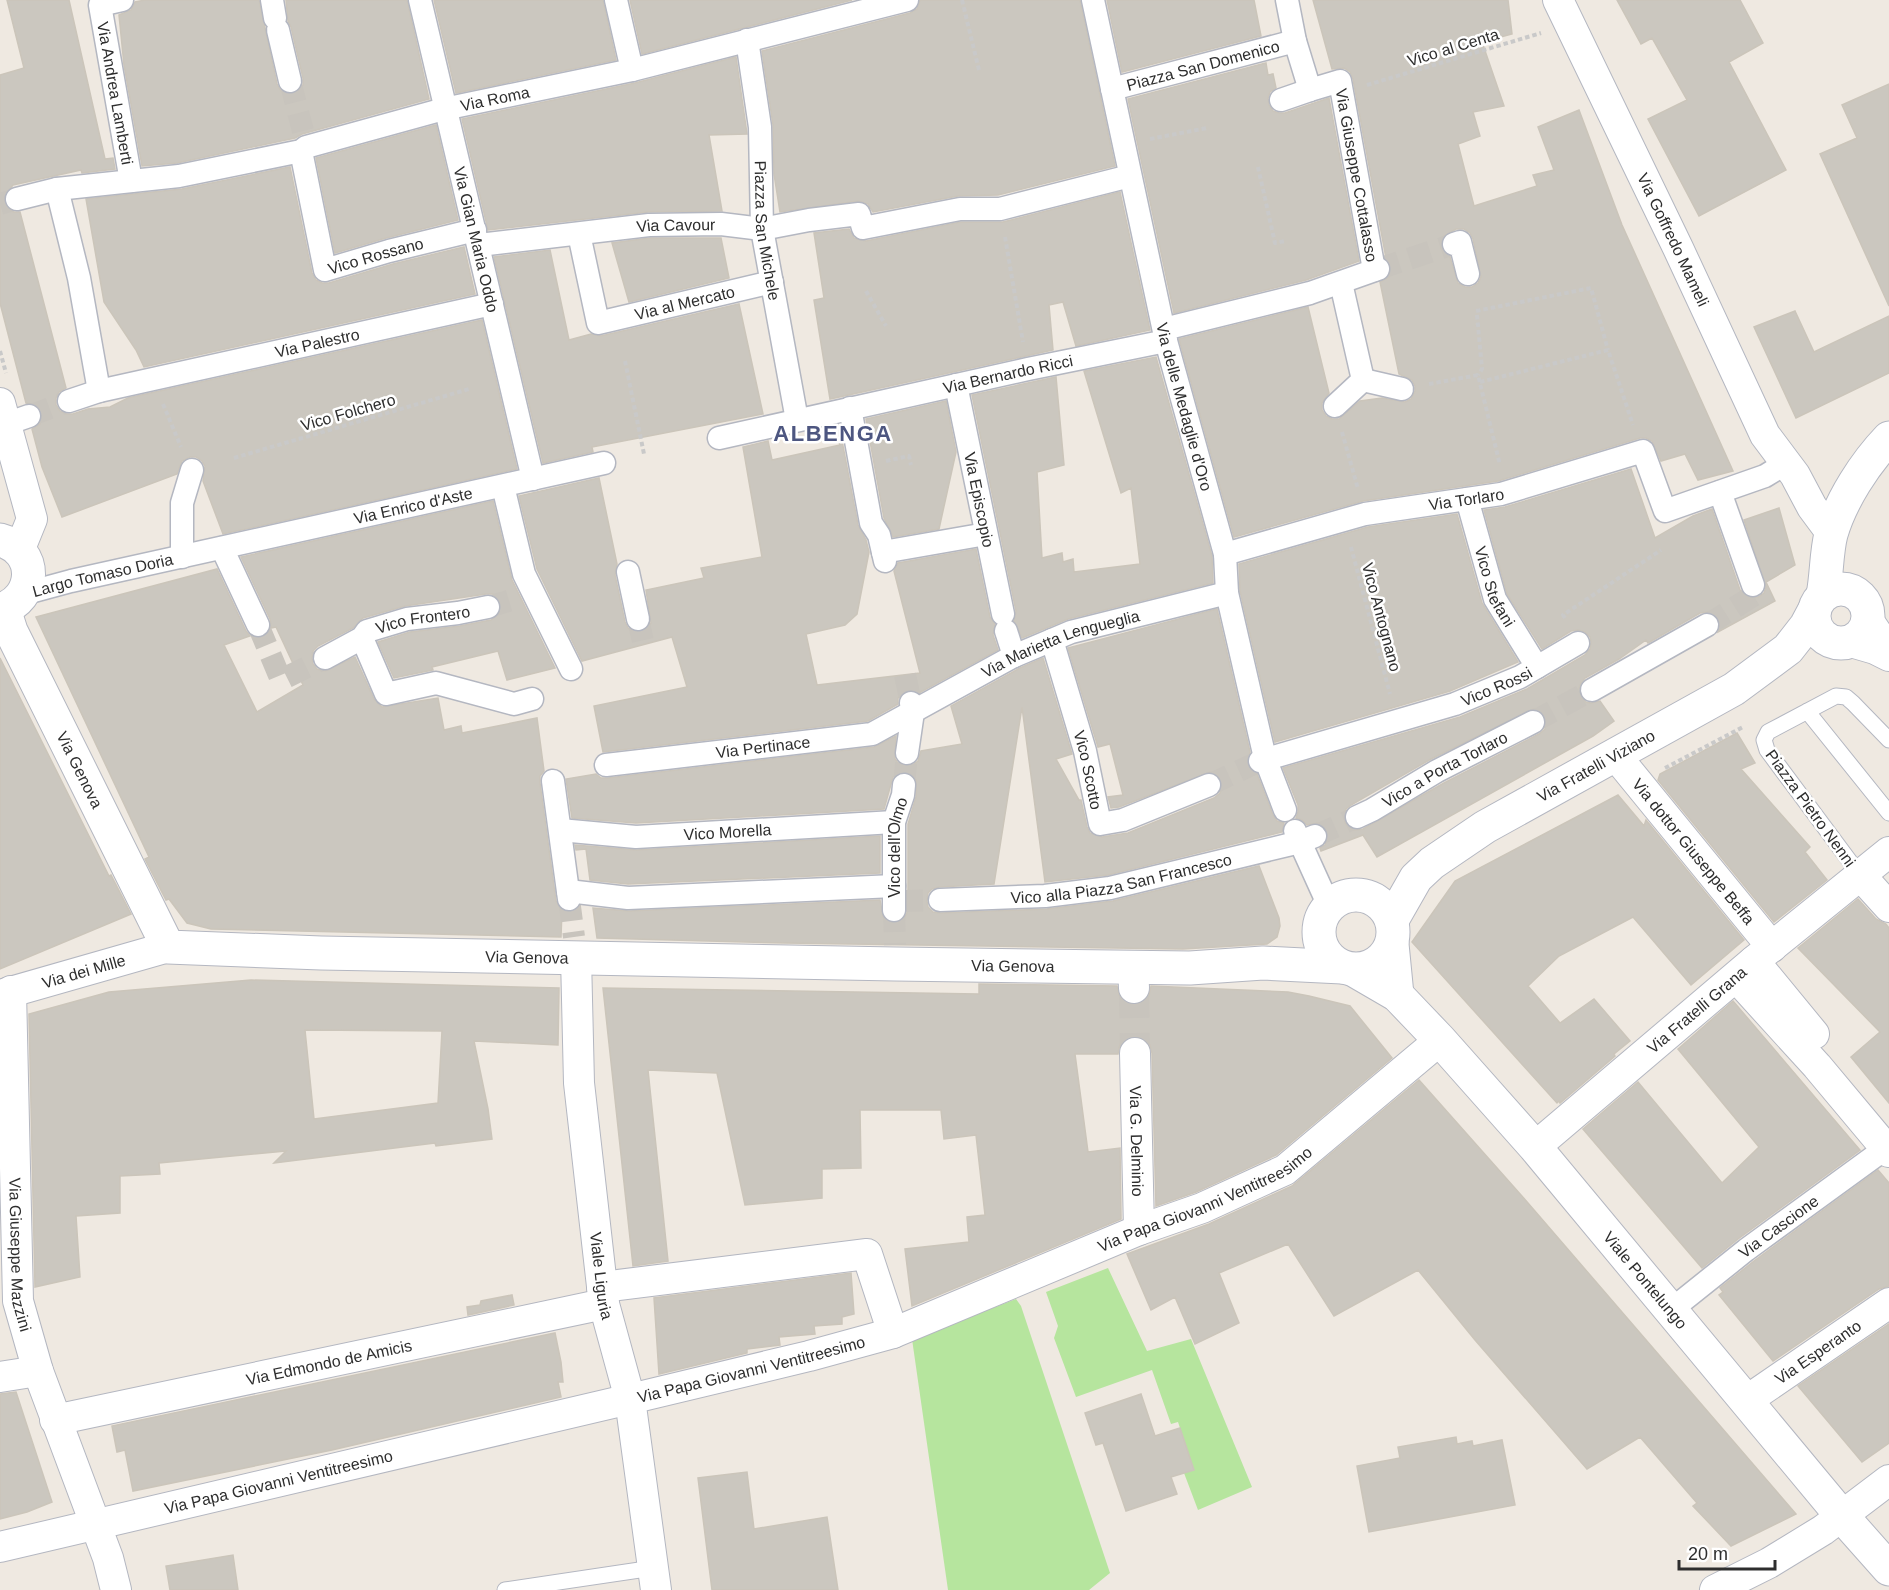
<svg xmlns="http://www.w3.org/2000/svg" width="1889" height="1590" font-family="Arial,sans-serif">
	<style>
		.green { fill: #b6e59e }
		.building { fill: #cbc7bf; stroke: #cbc5ba; stroke-width: 1.5; fill-rule: evenodd }
		.lines { fill: none; stroke-linecap: round; stroke-linejoin: round }
		.pedestrian-tunnel { stroke: #c8c4bd; stroke-width: 22; stroke-dasharray: 22 11; stroke-linecap: butt }
		.minor-tunnel { stroke: #c8c4bd; stroke-width: 30; stroke-dasharray: 30 15; stroke-linecap: butt }
		.service-casing { stroke: #b4b7c1; stroke-width: 17 }
		.pedestrian-casing { stroke: #b4b7c1; stroke-width: 25 }
		.minor-casing { stroke: #b4b7c1; stroke-width: 32 }
		.tertiary-casing { stroke: #b4b7c1; stroke-width: 35 }
		.secondary-casing { stroke: #b4b7c1; stroke-width: 35 }
		.path { stroke: #c9c9c9; stroke-width: 4; stroke-dasharray: 4.5 3; stroke-linecap: butt }
		.service { stroke: #fff; stroke-width: 15 }
		.pedestrian { stroke: #fff; stroke-width: 22 }
		.minor { stroke: #fff; stroke-width: 30 }
		.tertiary { stroke: #fff; stroke-width: 33 }
		.secondary { stroke: #fff; stroke-width: 33 }
		.labels { text-anchor: middle; stroke-width: 5; stroke-linejoin: round; paint-order: stroke }
		.street-label { font-size: 16px; fill: #2e2e2e; stroke: #fff }
		.district-label { font-size: 22px; font-weight: bold; letter-spacing: 1.5px; fill: #4d5680; stroke: #fff }
	</style>
	<rect width="100%" height="100%" fill="#efe9e1"/>
	<!-- green -->
	<path class="green" d="M1108 1268 1147 1351 1191 1339 1252 1487 1198 1510 1184 1473 1194 1470 1178 1422 1171 1424 1152 1370 1076 1397 1054 1338 1058 1326 1046 1292Z
		M1016 1299 1021 1306 1110 1573 1089 1590H948L912 1339Z"/>
	<!-- building -->
	<path class="building" d="M7 0H69L105 159 113 158 115 169 82 173 81 170 13 185 4 196V203L8 209 14 212H20L66 388 59 392 56 398V405L60 411 66 414H73L88 409 110 407 128 398 482 320 517 469 223 534 203 481 205 466 202 461 196 457H190L182 461 177 474 62 517 42 467 32 429 40 424 42 418V412L37 405 26 403 0 303V75L24 68Z
		M145 0H259L277 84 281 91 286 94H293L300 90 303 85V78L291 27 288 21 286 0H407L429 99 302 134 295 138 177 163 142 166 124 65 119 15 131 10 135 2Z
		M434 0H603L616 60 456 93Z
		M630 0H852L642 54Z
		M920 0H1080L1115 166 998 195 958 196 873 212 868 204 858 201 780 212 774 174 773 125 762 51 910 13 917 9Z
		M1107 0H1254L1261 36 1122 72Z
		M1313 0H1508L1512 34 1482 42 1504 106 1473 112 1480 136 1458 144 1474 206 1537 186 1533 175 1554 170 1538 127 1579 110 1622 225 1733 471 1698 480 1685 454 1661 461 1652 441 1646 438H1640L1498 481 1363 501 1234 537 1179 339 1308 307 1329 393 1322 403V410L1326 416 1332 419H1339L1360 401 1382 398 1405 402 1411 399 1415 391V386L1412 380 1399 374 1380 282 1389 277 1391 271V265L1386 258 1353 79 1350 72 1344 68 1332 69ZM1456 229H1464L1470 233 1473 239 1481 277 1478 283 1472 287H1465L1458 283 1450 257 1445 254 1441 248V241L1444 236Z
		M1617 0H1740L1763 43 1729 62 1786 170 1699 216 1648 119 1687 100 1652 38 1641 44Z
		M736 57 747 134 709 135 722 211 648 212 488 230 462 119 635 83Z
		M1266 63 1268 75 1273 74 1276 88 1270 92 1268 98 1269 105 1273 111 1279 113H1285L1329 98 1359 261 1306 280 1174 313 1128 99Z
		M1889 84V306L1820 154 1857 138 1842 105Z
		M436 125 458 220 386 238 335 253 316 158Z
		M290 167 312 273 316 280 322 283H329L393 264 464 247 475 294 144 367 136 350 104 302 86 199 182 189Z
		M1120 192 1150 330 1076 346 1063 302 1049 305 1053 350 830 399 814 300 824 298 814 233 849 229 854 238 866 241 961 222H1003Z
		M650 238H721L729 278 629 302 612 243Z
		M550 250 569 340 591 334 601 336 739 304 763 414 592 447 593 452 543 463 494 257Z
		M1795 311 1814 352 1889 316V373L1796 418 1754 327Z
		M1156 357 1212 556 1213 583 1068 619 1022 638 1014 621 1016 611 972 395 1056 377 1064 465 1037 472 1042 558 1062 553 1063 562 1073 559 1074 572 1140 564 1131 488 1121 493 1084 371Z
		M946 401 956 452 939 529 893 537 884 518 866 419Z
		M839 425 858 525 866 540 869 552 857 614 845 625 806 634 817 685 920 673 894 571 898 563 976 549 990 617 995 624 993 635 998 650 919 693 909 690 902 693 898 698V704L868 721 603 752 594 706 687 687 672 637 582 661 537 569 519 496 599 478 617 564 615 575 625 622 628 628 633 632H641L647 629 651 623 646 590 704 578 701 568 762 557 743 447 768 441 772 460 840 445 836 426Z
		M1631 469 1655 538 1693 516 1712 509 1740 590 1744 595 1750 598 1758 597 1764 593 1766 587 1744 520 1779 508 1795 565 1766 582 1775 601 1718 632 1720 625 1718 618 1713 613 1708 612 1700 613 1648 643 1646 640 1619 659 1585 678 1581 683 1579 689 1581 697 1586 702 1591 703 1600 701 1614 721 1593 736 1377 857 1363 835 1321 851 1320 848 1325 845 1328 838 1327 830 1324 826 1317 823 1307 825 1302 820 1296 818 1298 812V805L1283 768 1460 717 1527 689 1585 655 1590 649 1591 642 1590 637 1585 632 1578 630 1571 631 1542 649 1507 594 1484 510 1505 507ZM1533 709 1540 710 1545 716 1546 723 1545 729 1539 734 1444 783 1363 829 1355 830 1349 828 1345 823 1344 815 1346 809 1351 805 1431 759Z
		M493 501 512 580 555 668 507 680 498 651 432 667 433 670 394 678 378 642 410 632 460 626 491 620 501 612V604L498 599 493 594H486L405 606 363 618 353 628 318 646 313 651 312 658 313 664 317 669 325 671 355 657 374 699 382 707 438 698 444 730 461 726 462 733 537 718 544 771 540 776V783L556 901 562 910 561 937 211 929 187 923 169 899 166 900 145 859 149 857 36 617 217 569 246 631 250 636 224 645 257 712 303 685 276 627 271 628 270 619 241 557Z
		M1457 514 1482 603 1518 662 1450 691 1275 742 1240 591 1239 564 1368 527Z
		M1217 609 1250 752 1247 764 1250 770 1257 774 1273 815 1277 821 1284 823 1282 832 1108 875 1045 882 1022 707 994 884 939 887 932 889 928 893 927 901 928 907 933 912 941 913 1047 909 1113 901 1259 866 1279 918 1280 926 1277 937 1267 944 1183 949 785 943 597 938 593 908 629 911 880 900 883 917 888 922 893 923 900 922 905 917 908 910V824L916 797V780L912 774 906 772 899 773 893 777 884 809 636 823 572 818 566 779 596 774 601 778H608L874 747 896 736 895 759 898 763 904 766H911L918 761 921 751 962 744 951 706 1020 668 1043 658 1072 754 1056 759 1079 800H1081L1087 827 1090 833 1102 837 1128 833 1214 798 1220 793 1222 786V780L1217 774 1210 772 1119 807 1111 808 1108 797 1123 795 1110 744 1098 747 1068 648Z
		M0 658 109 876 111 875 131 914 0 969Z
		M1737 733 1755 763 1741 769 1810 847 1805 852 1827 880 1774 922 1658 780 1660 774Z
		M1618 795 1644 826 1646 820 1744 940 1691 985 1633 917 1559 956 1528 986 1560 1023 1594 999 1630 1041 1614 1054 1615 1056 1560 1103 1559 1101 1557 1103 1412 942 1455 881Z
		M880 836V873L628 884 590 880 586 849 576 850 575 845 637 850Z
		M1858 899 1876 919 1886 924 1889 928V1103L1851 1057 1880 1032 1798 948Z
		M251 980 559 988 558 1045 474 1041 488 1109 492 1139 436 1146 435 1143 274 1163 286 1151 159 1163 160 1174 120 1176V1213L76 1216 80 1277 35 1287 29 1014 109 992ZM305 1030 442 1031 438 1103 314 1119Z
		M979 984 1117 986 1120 998 1127 1004 1134 1005 1143 1003 1149 996 1151 986 1288 992 1309 996 1350 1006 1392 1058 1276 1155 1196 1192 1156 1206 1152 1053 1150 1045 1144 1038 1134 1036 1126 1039 1120 1044 1118 1054H1075L1088 1152 1120 1148 1121 1219 912 1306 905 1249 969 1242 967 1217 985 1215 976 1135 944 1139 941 1110H860L861 1168 822 1169V1198L745 1205 717 1073 648 1070 668 1261 633 1266 603 988 979 994Z
		M1733 1001 1860 1150 1738 1239 1702 1268 1583 1129 1638 1082 1722 1183 1759 1147 1678 1049Z
		M1419 1080 1528 1203 1796 1514 1731 1546 1693 1506 1697 1503 1640 1437 1587 1469 1475 1340 1418 1270 1334 1316 1288 1244 1219 1273 1239 1323 1195 1344 1175 1297 1151 1310 1127 1254 1209 1224 1292 1186Z
		M1878 1170 1889 1183V1286L1879 1289 1773 1361 1719 1295 1723 1292 1720 1288 1754 1261Z
		M851 1273 854 1314 842 1317V1324L814 1326 815 1334 779 1337 780 1345 747 1349V1353L659 1374 654 1298Z
		M512 1295 514 1305 468 1315 467 1307 480 1305 481 1301Z
		M1889 1324V1443L1862 1462 1798 1386Z
		M555 1333 561 1362 563 1382H558L561 1397 332 1450 133 1491 125 1450 117 1452 112 1426Z
		M16 1392 52 1502 27 1512 0 1519V1394Z
		M1141 1394 1155 1436 1180 1428 1194 1470 1171 1477 1177 1494 1126 1511 1103 1443 1096 1445 1085 1413Z
		M1456 1437 1457 1444 1472 1441 1473 1446 1502 1440 1515 1505 1369 1532 1357 1466 1400 1458 1398 1447Z
		M747 1472 754 1529 827 1517 838 1590H712L698 1478Z
		M233 1555 238 1590H170L166 1566Z"/>
	<g class="lines">
		<!-- pedestrian-tunnel -->
		<path class="pedestrian-tunnel" d="M290 81 303 131
			M0 204 17 199
			M1378 269 1454 244
			M29 416 69 401
			M488 607 518 598
			M638 619 644 646
			M258 625 281 680 325 658
			M1707 625 1756 594 1753 585
			M905 675 911 703
			M1533 722 1592 690
			M904 785 907 753
			M1209 785 1260 761
			M1315 836 1357 817
			M569 899 574 937
			M901 901 940 900
			M894 910 895 945"/>
		<!-- minor-tunnel -->
		<path class="minor-tunnel" d="M1134 988 1135 1053"/>
		<!-- service casing -->
		<g class="service-casing">
			<path id="service" d="M1807 711 1889 813
				M1860 875 1767 750 1764 740 1768 732 1836 696 1846 697 1853 703 1889 740
				M505 1590 653 1568"/>
		</g>
		<!-- pedestrian casing -->
		<g class="pedestrian-casing">
			<g id="pedestrian">
				<path id="s1" d="M122 0 100 5 131 181"/>
				<path d="M272 0 275 18"/>
				<path id="s2" d="M420 0 533 479"/>
				<path d="M616 0 632 70"/>
				<path id="s3" d="M1093 0 1166 341 1225 554 1227 593 1265 758 1285 810"/>
				<path id="s4" d="M1287 0 1295 41 1310 90 1340 81 1374 270"/>
				<path d="M278 30 290 81"/>
				<path id="s5" d="M747 40 760 127 762 229 797 420"/>
				<path id="s6" d="M1112 89 1295 41"/>
				<path d="M1281 100 1310 90"/>
				<path id="s7" d="M301 151 325 270 389 251 475 230"/>
				<path d="M57 189 79 278 99 391"/>
				<path id="s8" d="M17 199 57 189 179 176 301 151 306 147 444 109 632 70 907 0"/>
				<path id="s9" d="M579 234 598 323 772 282"/>
				<path d="M1454 244 1460 242 1468 274"/>
				<path id="s10" d="M479 245 649 225 721 224 762 229 809 220 859 214 863 228 960 209H1000L1130 176"/>
				<path d="M1164 329 1310 293 1378 269"/>
				<path d="M1363 380 1402 389"/>
				<path id="s11" d="M956 385 1003 614"/>
				<path id="s12" d="M69 401 99 391 492 304"/>
				<path d="M1335 406 1363 380 1341 283"/>
				<path d="M850 408 871 523 879 535 885 561"/>
				<path d="M6 424 29 416"/>
				<path id="s13" d="M719 438 1028 369 1166 341"/>
				<path d="M503 486 524 574 571 669"/>
				<path d="M1720 492 1753 585"/>
				<path id="s14" d="M1467 499 1495 599 1537 667"/>
				<path d="M222 548 258 625"/>
				<path d="M883 552 986 534"/>
				<path id="s15" d="M1225 554 1365 514 1501 494 1643 451 1665 511 1765 476 1786 463"/>
				<path d="M182 557V503L192 470"/>
				<path d="M628 572 638 619"/>
				<path id="s16" d="M23 594 71 581 604 463"/>
				<path d="M1006 631 1014 656"/>
				<path d="M362 638 386 694 436 683 514 704 532 699"/>
				<path id="s17" d="M1052 640 1085 751 1100 824 1123 820 1209 785"/>
				<path id="s18" d="M325 658 362 638 367 631 407 619 458 613 488 607"/>
				<path d="M1592 690 1707 625"/>
				<path d="M907 753 913 712 911 703"/>
				<path id="s19" d="M1260 761 1455 704 1520 677 1578 643"/>
				<path id="s20" d="M606 765 872 734 1014 656 1071 632 1227 593"/>
				<path d="M553 781 569 899"/>
				<path id="s21" d="M1357 817 1372 810 1437 771 1533 722"/>
				<path id="s22" d="M560 830 636 837 894 822"/>
				<path d="M1295 831 1329 906"/>
				<path d="M568 891 628 898 894 886"/>
				<path id="s23" d="M940 900 1045 896 1110 888 1300 842 1315 836"/>
				<path id="s24" d="M894 910V822L903 795 904 785"/>
				<path id="s25" d="M1671 1310 1746 1250 1886 1148"/>
			</g>
		</g>
		<!-- minor casing -->
		<g class="minor-casing">
			<g id="minor">
				<path id="s26" d="M1558 0 1678 248 1765 435 1795 475 1812 507 1832 534"/>
				<path d="M0 403 32 519 19 551"/>
				<path d="M1868 620 1889 651"/>
				<path d="M1851 642 1875 649 1889 656"/>
				<path id="s27" d="M1616 756 1772 947"/>
				<path d="M1860 875 1889 907"/>
				<path id="s28" d="M576 957 579 1083 604 1304 630 1399 656 1590"/>
				<path d="M1754 961 1814 1034"/>
				<path d="M1133 966 1134 988"/>
				<path d="M1736 977 1817 1066 1889 1152"/>
				<path id="s29" d="M11 991 18 1301 38 1371 108 1558 116 1590"/>
				<path id="s30" d="M0 995 168 947"/>
				<path id="s31" d="M1135 1053 1139 1230"/>
				<path id="s32" d="M1535 1147 1754 961 1889 852"/>
				<path d="M602 1287 867 1254 893 1333"/>
				<path d="M0 1377 38 1371"/>
				<path id="s33" d="M1746 1401 1889 1303"/>
				<path id="s34" d="M55 1420 604 1304"/>
				<path id="s35" d="M0 1547 630 1399 809 1356 893 1333 1139 1230 1202 1208 1285 1170 1440 1040"/>
				<path d="M1715 1590 1769 1563 1823 1530 1889 1480"/>
			</g>
		</g>
		<!-- tertiary casing -->
		<g class="tertiary-casing">
			<g id="tertiary">
				<path d="M1392 944 1397 995"/>
				<path id="s36" d="M1354 970 1397 995 1440 1040 1535 1147 1841 1515 1889 1569"/>
			</g>
		</g>
		<!-- secondary casing -->
		<g class="secondary-casing">
			<g id="secondary">
				<path d="M0 540C39 550 37 599 0 610"/>
				<circle cx="1841" cy="616" r="27"/>
				<path d="M1823 595C1827 575 1826 554 1831 534 1841 500 1865 463 1889 438"/>
				<path id="s37" d="M4 609 11 631 168 947 321 953 895 964 1190 968 1263 963 1342 967"/>
				<circle cx="1356" cy="932" r="37"/>
				<path id="s38" d="M1392 920 1416 878 1432 863 1485 827 1734 689 1788 649 1806 626 1814 611"/>
			</g>
		</g>
		<!-- path -->
		<path class="path" d="M962 0 979 70
			M1367 85 1541 33
			M1150 139 1207 128
			M1258 167 1275 243 1285 241
			M1005 237 1023 342
			M866 291 886 326
			M1476 311 1591 288 1608 350
			M1477 315 1482 369 1478 375
			M0 351 6 373
			M625 361 644 454
			M1480 382 1608 350 1633 425
			M1429 384 1478 375 1500 465
			M163 404 181 447
			M1342 432 1358 489
			M234 458 469 389
			M886 461 909 456 911 465
			M1351 547 1390 694
			M1565 618 1563 615 1661 550
			M1665 768 1743 727"/>
		<!-- service -->
		<use href="#service" class="service"/>
		<!-- pedestrian -->
		<use href="#pedestrian" class="pedestrian"/>
		<!-- minor -->
		<use href="#minor" class="minor"/>
		<!-- tertiary -->
		<use href="#tertiary" class="tertiary"/>
		<!-- secondary -->
		<use href="#secondary" class="secondary"/>
	</g>
	<g class="labels">
		<!-- street labels -->
		<g class="street-label">
			<text transform="translate(1453 47) rotate(-17)" y="6">Vico al Centa</text>
			<text dy="6" stroke="none"><textPath href="#s6" startOffset="94">Piazza San Domenico</textPath></text>
			<text dy="6" stroke="none"><textPath href="#s1" startOffset="112">Via Andrea Lamberti</textPath></text>
			<text dy="6" stroke="none"><textPath href="#s8" startOffset="490">Via Roma</textPath></text>
			<text dy="6" stroke="none"><textPath href="#s4" startOffset="220">Via Giuseppe Cottalasso</textPath></text>
			<text dy="6" stroke="none"><textPath href="#s10" startOffset="198">Via Cavour</textPath></text>
			<text dy="6" stroke="none"><textPath href="#s5" startOffset="192">Piazza San Michele</textPath></text>
			<text dy="6" stroke="none"><textPath href="#s2" startOffset="246">Via Gian Maria Oddo</textPath></text>
			<text dy="6" stroke="none"><textPath href="#s26" startOffset="266">Via Goffredo Mameli</textPath></text>
			<text dy="6" stroke="none"><textPath href="#s7" startOffset="174">Vico Rossano</textPath></text>
			<text dy="6" stroke="none"><textPath href="#s9" startOffset="180">Via al Mercato</textPath></text>
			<text dy="6" stroke="none"><textPath href="#s12" startOffset="255">Via Palestro</textPath></text>
			<text dy="6" stroke="none"><textPath href="#s13" startOffset="296">Via Bernardo Ricci</textPath></text>
			<text dy="6" stroke="none"><textPath href="#s3" startOffset="417">Via delle Medaglie d'Oro</textPath></text>
			<text transform="translate(348 412) rotate(-16)" y="6">Vico Folchero</text>
			<text dy="6" stroke="none"><textPath href="#s11" startOffset="117">Via Episcopio</textPath></text>
			<text dy="6" stroke="none"><textPath href="#s15" startOffset="248">Via Torlaro</textPath></text>
			<text dy="6" stroke="none"><textPath href="#s16" startOffset="400">Via Enrico d'Aste</textPath></text>
			<text dy="6" stroke="none"><textPath href="#s16" startOffset="82">Largo Tomaso Doria</textPath></text>
			<text dy="6" stroke="none"><textPath href="#s14" startOffset="92">Vico Stefani</textPath></text>
			<text transform="translate(1382 617) rotate(75)" y="6">Vico Antognano</text>
			<text dy="6" stroke="none"><textPath href="#s18" startOffset="108">Vico Frontero</textPath></text>
			<text dy="6" stroke="none"><textPath href="#s20" startOffset="478">Via Marietta Lengueglia</textPath></text>
			<text dy="6" stroke="none"><textPath href="#s19" startOffset="248">Vico Rossi</textPath></text>
			<text dy="6" stroke="none"><textPath href="#s20" startOffset="158">Via Pertinace</textPath></text>
			<text dy="6" stroke="none"><textPath href="#s38" startOffset="261">Via Fratelli Viziano</textPath></text>
			<text dy="6" stroke="none"><textPath href="#s37" startOffset="178">Via Genova</textPath></text>
			<text dy="6" stroke="none"><textPath href="#s21" startOffset="100">Vico a Porta Torlaro</textPath></text>
			<text dy="6" stroke="none"><textPath href="#s17" startOffset="135">Vico Scotto</textPath></text>
			<text transform="translate(1811 808) rotate(54)" y="6">Piazza Pietro Nenni</text>
			<text dy="6" stroke="none"><textPath href="#s22" startOffset="168">Vico Morella</textPath></text>
			<text dy="6" stroke="none"><textPath href="#s24" startOffset="63">Vico dell'Olmo</textPath></text>
			<text dy="6" stroke="none"><textPath href="#s27" startOffset="123">Via dottor Giuseppe Beffa</textPath></text>
			<text dy="6" stroke="none"><textPath href="#s23" startOffset="183">Vico alla Piazza San Francesco</textPath></text>
			<text dy="6" stroke="none"><textPath href="#s37" startOffset="735">Via Genova</textPath></text>
			<text dy="6" stroke="none"><textPath href="#s37" startOffset="1221">Via Genova</textPath></text>
			<text dy="6" stroke="none"><textPath href="#s30" startOffset="87">Via dei Mille</textPath></text>
			<text dy="6" stroke="none"><textPath href="#s32" startOffset="212">Via Fratelli Grana</textPath></text>
			<text dy="6" stroke="none"><textPath href="#s31" startOffset="88">Via G. Delminio</textPath></text>
			<text dy="6" stroke="none"><textPath href="#s35" startOffset="1258">Via Papa Giovanni Ventitreesimo</textPath></text>
			<text dy="6" stroke="none"><textPath href="#s25" startOffset="136">Via Cascione</textPath></text>
			<text dy="6" stroke="none"><textPath href="#s29" startOffset="264">Via Giuseppe Mazzini</textPath></text>
			<text dy="6" stroke="none"><textPath href="#s28" startOffset="320">Viale Liguria</textPath></text>
			<text dy="6" stroke="none"><textPath href="#s36" startOffset="428">Viale Pontelungo</textPath></text>
			<text dy="6" stroke="none"><textPath href="#s33" startOffset="87">Via Esperanto</textPath></text>
			<text dy="6" stroke="none"><textPath href="#s34" startOffset="280">Via Edmondo de Amicis</textPath></text>
			<text dy="6" stroke="none"><textPath href="#s35" startOffset="772">Via Papa Giovanni Ventitreesimo</textPath></text>
			<text dy="6" stroke="none"><textPath href="#s35" startOffset="286">Via Papa Giovanni Ventitreesimo</textPath></text>
		</g>
		<!-- district labels -->
		<g class="district-label">
			<text x="833" y="441">ALBENGA</text>
		</g>
	</g>
	<!-- scale -->
	<path d="M1679 1560v9h96v-9" fill="none" stroke="#2e2e2e" stroke-width="3"/>
	<text x="1688" y="1560" font-size="18" fill="#2e2e2e" stroke="#ffffff" stroke-width="4.5" paint-order="stroke">20 m</text>
</svg>
